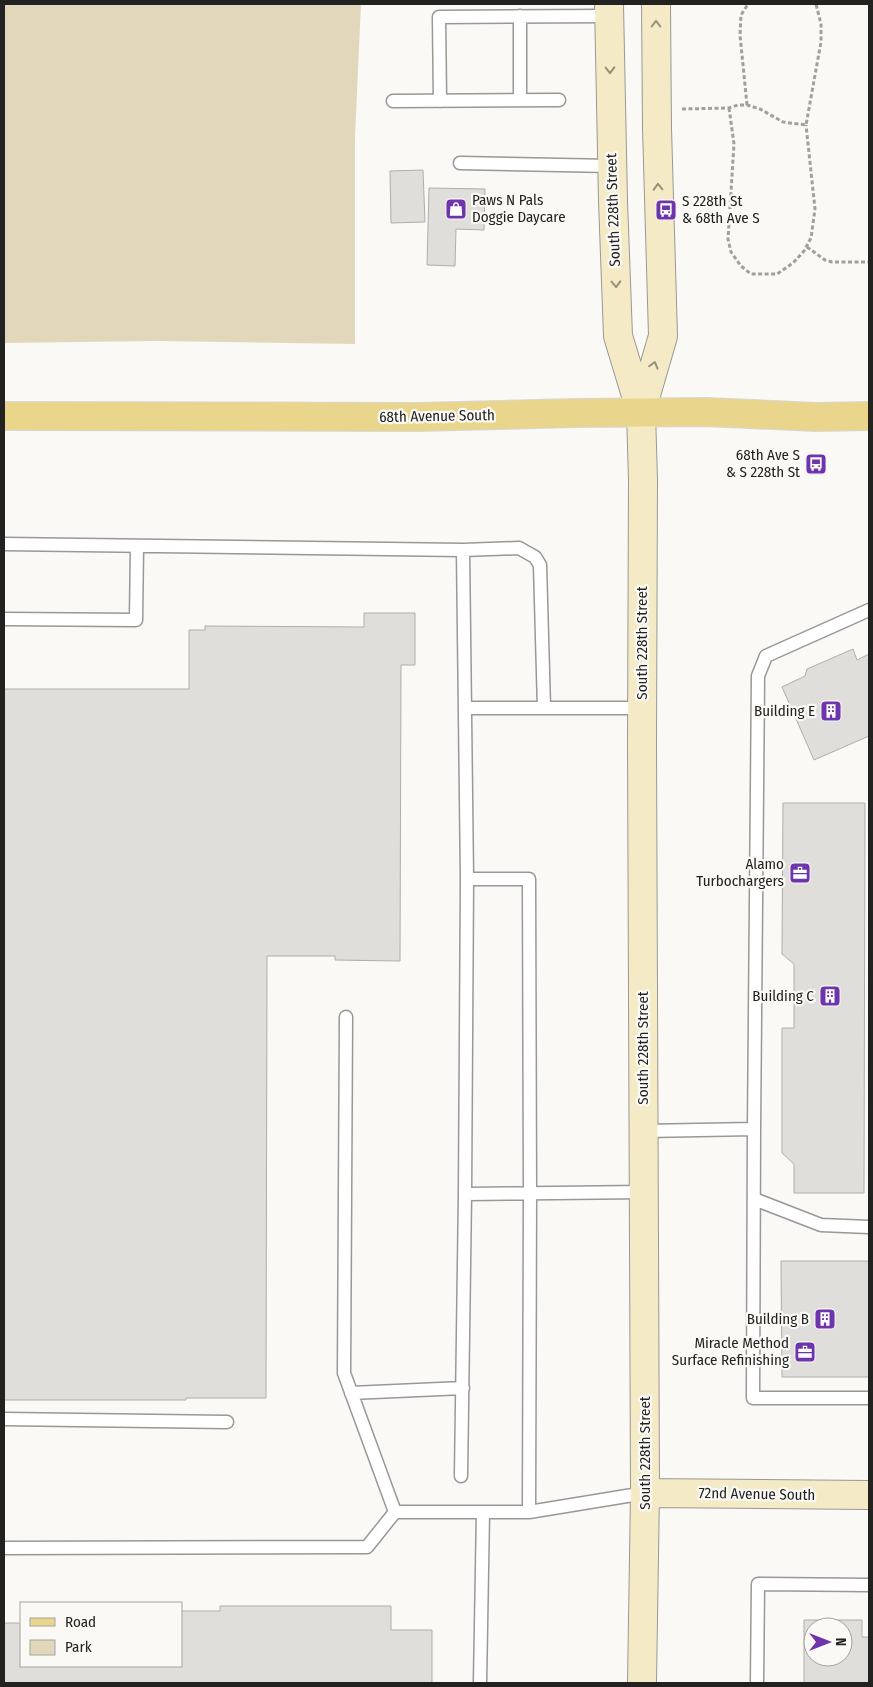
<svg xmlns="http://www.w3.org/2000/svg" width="873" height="1687" font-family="'Fira Sans Condensed',sans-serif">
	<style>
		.green { fill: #e1d8bc }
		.building { fill: #dfdeda; stroke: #b0aeab; fill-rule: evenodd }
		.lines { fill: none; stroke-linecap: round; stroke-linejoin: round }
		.lane-casing { stroke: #999895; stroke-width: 15 }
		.secondary-casing { stroke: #999895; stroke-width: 30 }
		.primary-casing { stroke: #d7d7d7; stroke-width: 30 }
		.path { stroke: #a1a09d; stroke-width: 3; stroke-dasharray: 4 2.5; stroke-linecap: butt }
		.lane { stroke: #fff; stroke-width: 12 }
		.secondary { stroke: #f4eac6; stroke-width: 28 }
		.primary { stroke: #ead58c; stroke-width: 28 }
		.oneway { stroke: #96907b }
		.labels { text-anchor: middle; stroke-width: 4.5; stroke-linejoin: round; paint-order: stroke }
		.poi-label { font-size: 15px; fill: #222220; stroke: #faf9f5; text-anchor: end }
		.street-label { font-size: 15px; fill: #222220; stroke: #faf9f5 }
	</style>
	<rect width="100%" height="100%" fill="#faf9f5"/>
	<!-- green -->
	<path class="green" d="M4 4H361L355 137V344L157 341 4 343Z"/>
	<!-- building -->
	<path class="building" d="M423 170 425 222 391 223 390 171Z
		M429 188 485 189 484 230 456 229 455 266 427 265Z
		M364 613H415V665H401L400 961 335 960V956H267L266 1398H186V1400H4V689H189V630H205V626L364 627Z
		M853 649 857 660 869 654V736L814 760 782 687 805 676 807 669Z
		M783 803H865L864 1193H794V1164L782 1153V1028H794V964L782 954Z
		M781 1261H869V1377H782Z
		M220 1606H391V1630H432V1683H4V1623H21V1666H181V1611H220Z
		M804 1620H862V1637H869V1683H804ZM813 1627H843V1657H813Z"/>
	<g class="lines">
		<!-- lane casing -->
		<g class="lane-casing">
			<path id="lane" d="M520 16V100
				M393 101 559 100
				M440 101 439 17 609 16
				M460 163 612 166
				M4 544 463 550 467 879 465 1194 644 1192
				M463 550 519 548 535 557 540 565 544 708
				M4 619 136 620 137 546
				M466 708H642
				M467 879H529L530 1193 529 1512
				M346 1017 344 1373 395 1512
				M754 1129 758 676 766 656 869 610
				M644 1131 754 1129 753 1398H869
				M754 1199 821 1225 869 1227
				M351 1393 463 1388
				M4 1419 227 1422
				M461 1476 465 1194
				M4 1548 367 1547 395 1512H529L645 1493
				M480 1683 483 1512
				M757 1683 758 1584 869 1585"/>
		</g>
		<!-- secondary casing -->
		<g class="secondary-casing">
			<path id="secondary" d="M609 4 613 201 618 336 641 412 643 480 642 744 645 1493 642 1683
				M641 412 663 336 657 128 656 4
				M645 1493 869 1495"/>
		</g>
		<!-- primary casing -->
		<g class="primary-casing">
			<path id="primary" d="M4 416 417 417 576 413 706 412 816 417 869 416"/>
		</g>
		<!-- path -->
		<path class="path" d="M747 105 740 35 741 15 748 4
			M729 108 734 144 728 239 731 252 741 266 751 274H777L793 263 804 251 811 238 815 209 806 125
			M682 109 729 108 738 105H747L760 109 783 122 806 125 821 42V24L816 4
			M807 247 825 260 832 262H869"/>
		<!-- lane -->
		<use href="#lane" class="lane"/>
		<!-- secondary -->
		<use href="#secondary" class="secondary"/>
		<!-- primary -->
		<use href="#primary" class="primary"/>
	</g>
	<!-- one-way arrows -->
	<defs><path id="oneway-chevron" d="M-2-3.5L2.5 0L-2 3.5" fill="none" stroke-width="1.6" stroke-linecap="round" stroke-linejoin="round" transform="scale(1.25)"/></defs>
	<g class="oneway">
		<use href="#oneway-chevron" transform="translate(656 24) rotate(-90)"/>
		<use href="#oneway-chevron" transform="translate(610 70) rotate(89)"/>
		<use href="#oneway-chevron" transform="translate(658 187) rotate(-92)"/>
		<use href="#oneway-chevron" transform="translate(616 284) rotate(88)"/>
		<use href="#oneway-chevron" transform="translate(654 365) rotate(-74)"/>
	</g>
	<!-- icons -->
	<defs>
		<g id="shop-square" transform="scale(1.125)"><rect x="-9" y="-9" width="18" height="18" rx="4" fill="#6e34ab" stroke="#faf9f5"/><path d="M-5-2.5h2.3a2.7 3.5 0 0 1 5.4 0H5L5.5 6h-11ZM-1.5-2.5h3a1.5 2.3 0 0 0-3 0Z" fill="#fff"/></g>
		<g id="bus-square" transform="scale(1.125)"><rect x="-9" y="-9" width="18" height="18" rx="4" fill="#6e34ab" stroke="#faf9f5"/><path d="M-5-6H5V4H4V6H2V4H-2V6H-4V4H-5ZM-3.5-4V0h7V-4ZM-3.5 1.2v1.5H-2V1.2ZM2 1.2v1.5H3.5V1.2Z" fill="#fff"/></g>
		<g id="building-square" transform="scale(1.125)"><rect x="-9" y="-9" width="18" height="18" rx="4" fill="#6e34ab" stroke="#faf9f5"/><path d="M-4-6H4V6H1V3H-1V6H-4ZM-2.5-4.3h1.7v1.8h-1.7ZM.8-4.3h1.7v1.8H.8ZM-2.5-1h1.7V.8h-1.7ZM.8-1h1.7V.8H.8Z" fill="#fff"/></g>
		<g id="office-square" transform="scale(1.125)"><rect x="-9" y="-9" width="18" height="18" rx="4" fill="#6e34ab" stroke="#faf9f5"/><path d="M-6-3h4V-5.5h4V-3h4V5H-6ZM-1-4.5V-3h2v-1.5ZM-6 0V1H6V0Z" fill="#fff"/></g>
	</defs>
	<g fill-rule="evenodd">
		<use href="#shop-square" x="456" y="209"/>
		<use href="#bus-square" x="666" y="210"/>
		<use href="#bus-square" x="816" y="464"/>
		<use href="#building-square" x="831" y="711"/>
		<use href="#office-square" x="800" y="873"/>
		<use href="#building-square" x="830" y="996"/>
		<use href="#building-square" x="825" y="1319"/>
		<use href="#office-square" x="805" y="1352"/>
	</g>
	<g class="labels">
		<!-- poi labels -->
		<g class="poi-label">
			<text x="472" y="205" text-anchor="start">Paws N Pals<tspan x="472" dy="17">Doggie Daycare</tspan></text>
			<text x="682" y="206" text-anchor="start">S 228th St<tspan x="682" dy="17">&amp; 68th Ave S</tspan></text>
			<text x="800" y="460">68th Ave S<tspan x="800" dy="17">&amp; S 228th St</tspan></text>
			<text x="815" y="716">Building E</text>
			<text x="784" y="869">Alamo<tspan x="784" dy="17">Turbochargers</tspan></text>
			<text x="814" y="1001">Building C</text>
			<text x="809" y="1324">Building B</text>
			<text x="789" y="1348">Miracle Method<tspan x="789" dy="17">Surface Refinishing</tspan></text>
		</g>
		<!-- street labels -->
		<g class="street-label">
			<text transform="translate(613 210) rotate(-92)" y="5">South 228th Street</text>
			<text transform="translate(437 416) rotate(-1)" y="5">68th Avenue South</text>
			<text transform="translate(642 643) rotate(-90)" y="5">South 228th Street</text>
			<text transform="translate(643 1048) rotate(-90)" y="5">South 228th Street</text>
			<text transform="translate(645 1453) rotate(-90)" y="5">South 228th Street</text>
			<text transform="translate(757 1494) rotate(1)" y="5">72nd Avenue South</text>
		</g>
	</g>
	<!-- border -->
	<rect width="873" height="1687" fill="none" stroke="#222220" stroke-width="10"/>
	<!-- legend -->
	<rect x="20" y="1602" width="162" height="65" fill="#faf9f5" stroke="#a4a3a0"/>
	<rect x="30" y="1618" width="25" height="8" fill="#ead58c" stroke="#a4a3a0"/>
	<text x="65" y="1627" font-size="15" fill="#222220">Road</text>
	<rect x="30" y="1640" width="25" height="15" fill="#e1d8bc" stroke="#a4a3a0"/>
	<text x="65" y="1652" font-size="15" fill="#222220">Park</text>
	<!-- north arrow -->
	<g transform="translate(828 1642) rotate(90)"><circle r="24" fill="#faf9f5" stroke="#a4a3a0"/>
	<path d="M0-4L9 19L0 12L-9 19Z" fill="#6e34ab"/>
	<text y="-8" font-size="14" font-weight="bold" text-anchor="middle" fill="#222220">N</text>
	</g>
</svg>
